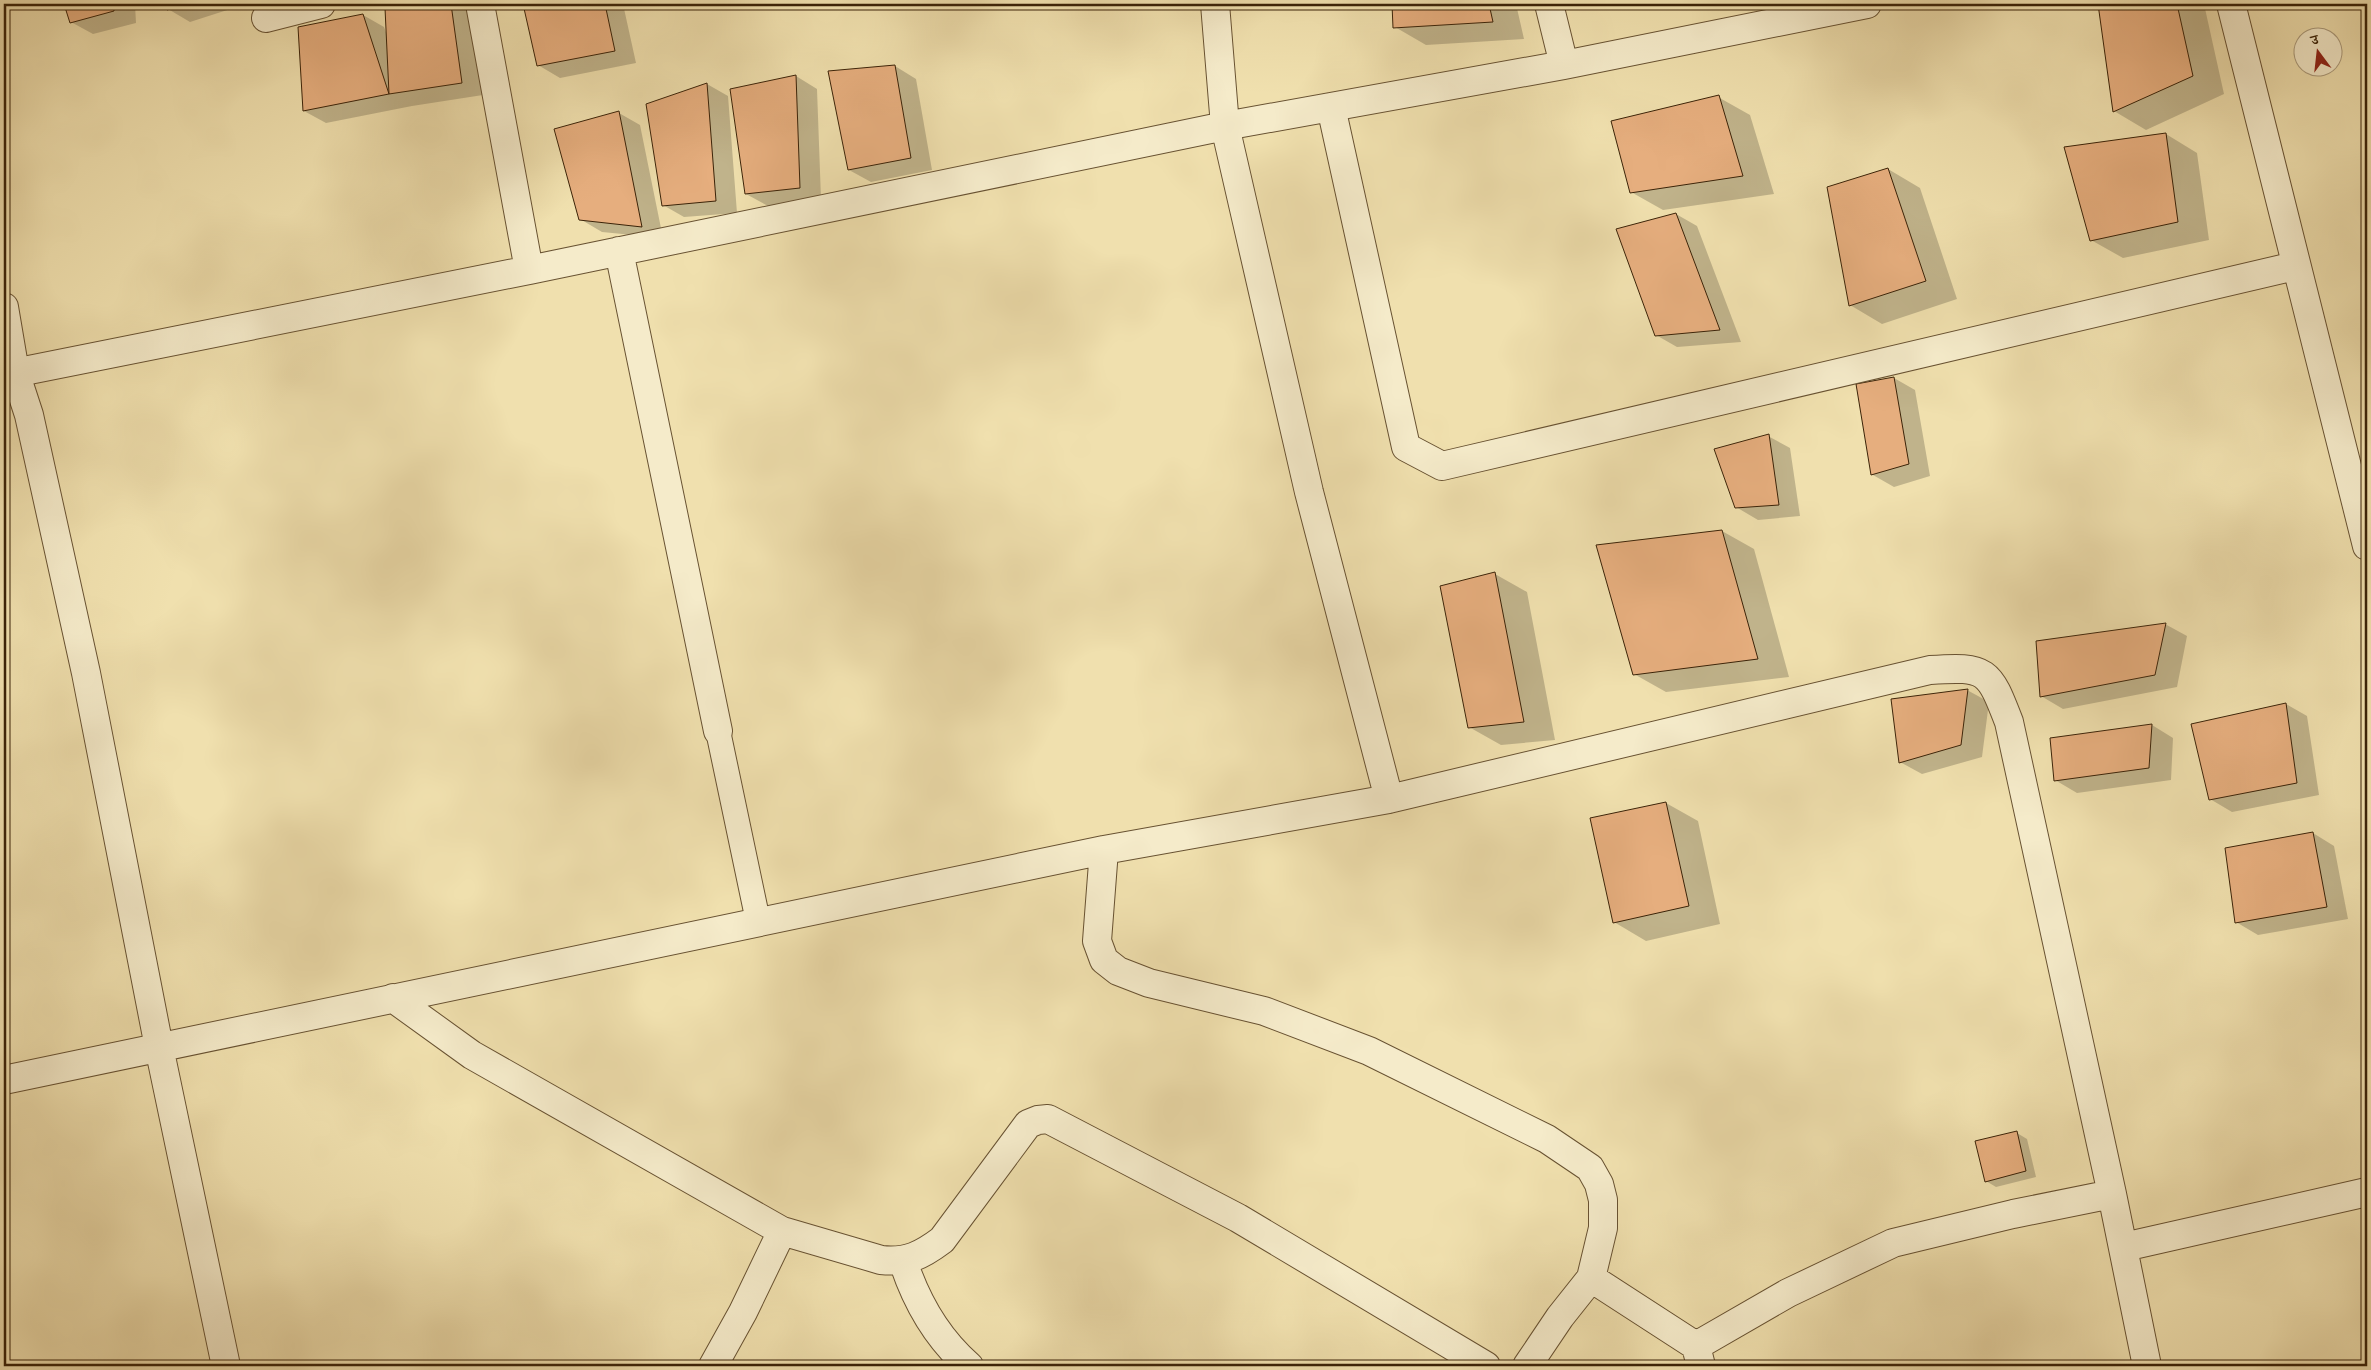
<svg xmlns="http://www.w3.org/2000/svg" width="2371" height="1370" font-family="Cardo,'Noto Serif Devanagari',serif">
	<style>
		.shadow { fill: #0003 }
		.building { fill: #e6ae7e; stroke: #3b2308 }
		.lines { fill: none; stroke-linecap: round; stroke-linejoin: round }
		.service-casing { stroke: #685232; stroke-width: 26 }
		.minor-casing { stroke: #685232; stroke-width: 30 }
		.service { stroke: #f5ebca; stroke-width: 24 }
		.minor { stroke: #f5ebca; stroke-width: 28 }
	</style>
	<rect width="100%" height="100%" fill="#f0e0ae"/>
	<filter id="stains"><feTurbulence type="fractalNoise" baseFrequency=".004" numOctaves="4"/><feColorMatrix values="0 0 0 0 .2 0 0 0 0 .09 0 0 0 0 .02 0 0 0 .5 -.17"/></filter>
	<radialGradient id="worn" r=".72"><stop offset=".6" stop-color="#630" stop-opacity="0"/><stop offset="1" stop-color="#630" stop-opacity=".3"/></radialGradient>
	<!-- shadow -->
	<path class="shadow" d="M65 4H135L136 23 93 34 71 22Z
		M167 4H246L190 22 168 9Z
		M418 4H458L471 11 483 95 412 106 326 123 304 111 363 15 384 27 387 35V9Z
		M525 4H623L636 63 560 78 538 65Z
		M1393 4H1516L1524 39 1426 45 1395 27Z
		M2099 4H2204L2224 94 2146 130 2114 111Z
		M895 66 916 79 932 170 871 182 849 170Z
		M796 76 817 89 821 199 768 206 746 194Z
		M707 84 728 96 737 213 684 217 663 205Z
		M1718 97 1750 115 1774 194 1663 210 1631 192Z
		M619 113 640 125 663 238 602 232 580 219Z
		M2166 134 2197 153 2209 240 2123 258 2091 240Z
		M1888 169 1920 188 1957 299 1882 324 1850 305Z
		M1676 214 1697 226 1741 342 1677 347 1656 335Z
		M1894 378 1915 390 1930 476 1894 487 1873 475Z
		M1768 436 1790 448 1800 516 1758 520 1736 507Z
		M1722 531 1754 549 1789 677 1666 692 1634 674Z
		M1495 574 1527 592 1555 740 1501 745 1469 727Z
		M2165 624 2187 636 2177 687 2063 709 2041 696Z
		M1967 690 1989 702 1982 757 1922 774 1900 762Z
		M2286 704 2307 716 2319 795 2232 812 2210 799Z
		M2152 725 2173 738 2171 780 2077 793 2055 780Z
		M1666 803 1698 821 1720 924 1646 941 1614 922Z
		M2313 833 2334 846 2348 919 2258 935 2236 922Z
		M2017 1133 2027 1139 2036 1177 1996 1187 1986 1181Z"/>
	<!-- building -->
	<path class="building" d="M64 4H114V11L70 23Z
		M166 4H187L167 10Z
		M410 4H451L462 83 389 94 385 8Z
		M523 4H605L615 51 537 66Z
		M1392 4H1489L1493 22 1393 28Z
		M2098 4H2177L2193 76 2113 112Z
		M363 14 389 94 303 111 298 27Z
		M895 65 911 158 848 170 828 71Z
		M796 75 800 188 745 194 730 89Z
		M707 83 716 201 662 206 646 104Z
		M1719 95 1743 176 1630 193 1611 121Z
		M619 111 642 227 579 220 554 129Z
		M2166 133 2178 222 2090 241 2064 147Z
		M1888 168 1926 281 1849 306 1827 187Z
		M1676 213 1720 330 1655 336 1616 229Z
		M1894 377 1909 464 1871 475 1856 384Z
		M1769 434 1779 505 1735 508 1714 449Z
		M1722 530 1758 659 1633 675 1596 545Z
		M1495 572 1524 722 1468 728 1440 586Z
		M2166 623 2155 675 2040 697 2036 641Z
		M1968 689 1961 745 1899 763 1891 699Z
		M2286 703 2297 783 2209 800 2191 724Z
		M2152 724 2149 768 2054 781 2050 738Z
		M1666 802 1689 906 1613 923 1590 818Z
		M2313 832 2327 907 2235 923 2225 848Z
		M2017 1131 2026 1171 1985 1182 1975 1141Z"/>
	<g class="lines">
		<!-- service casing -->
		<g class="service-casing">
			<path id="service" d="M718 731 758 921"/>
		</g>
		<!-- minor casing -->
		<g class="minor-casing">
			<path id="minor" d="M1215 4 1225 126 1309 492 1389 799
				M1549 4 1564 65
				M2231 4 2367 546
				M266 18 321 4
				M1331 107 1406 447 1442 466 2295 266
				M619 251 718 731
				M529 270 1225 126 1564 65 1867 4
				M4 307 15 372 29 415 86 673 159 1047 226 1366
				M4 375 529 270 480 4
				M1104 850 1097 941 1104 960 1118 971 1149 983 1264 1011 1369 1051 1547 1139 1590 1168 1599 1184 1603 1200V1228L1591 1278 1696 1346 1701 1366
				M393 998 472 1055 782 1231
				M4 1080 1104 850 1389 799 1930 670C1987 666 1989 670 2009 722L2112 1194 2147 1366
				M2124 1247 2367 1192
				M903 1261C916 1301 937 1338 969 1366
				M1696 1346 1788 1293 1893 1243 2013 1214 2112 1194
				M713 1366 743 1312 782 1231 881 1260C907 1263 922 1255 942 1240L1028 1124 1038 1120 1048 1119 1238 1218 1486 1366
				M1527 1366 1560 1317 1591 1278"/>
		</g>
		<!-- service -->
		<use href="#service" class="service"/>
		<!-- minor -->
		<use href="#minor" class="minor"/>
	</g>
	<!-- margin -->
	<rect width="2371" height="1370" fill="none" stroke="#f0e0ae" stroke-width="20"/>
	<rect x="5" y="5" width="2361" height="1360" fill="none" stroke="#3b2308" stroke-width="2.5"/>
	<rect x="10" y="10" width="2351" height="1350" fill="none" stroke="#3b2308"/>
	<!-- north arrow -->
	<g transform="translate(2318 52) rotate(345)"><circle r="24" fill="#f5ebca" stroke="#ab9b7c"/>
	<path d="M0-4L9 19L0 12L-9 19Z" fill="#8f2418"/>
	<text y="-8" font-size="14" font-weight="bold" text-anchor="middle" fill="#3b2308">उ</text>
	</g>
	<rect width="100%" height="100%" filter="url(#stains)"/>
	<rect width="100%" height="100%" fill="url(#worn)"/>
</svg>
